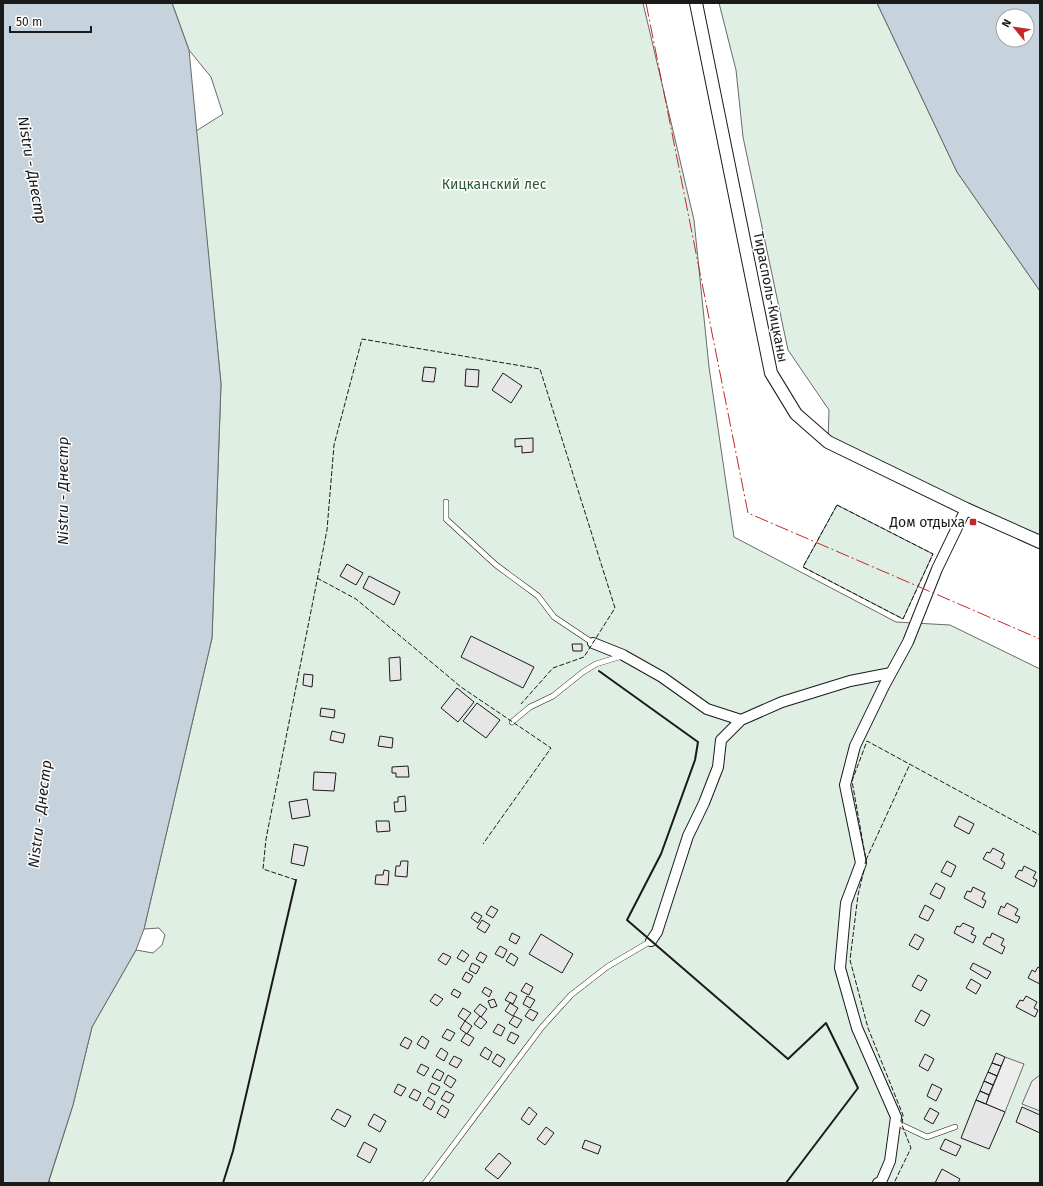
<svg xmlns="http://www.w3.org/2000/svg" width="1043" height="1186" font-family="'Fira Sans',sans-serif">
	<style>
		.green { fill: #e0efe3; stroke: #6a6a6a }
		.parking { fill: #ededed; stroke: #6a6a6a }
		.water { fill: #c6d2dc; stroke: #6a6a6a; fill-rule: evenodd }
		.building { fill: #e6e6e6; stroke: #1a1a1a }
		.lines { fill: none; stroke-linecap: round; stroke-linejoin: round }
		.service-casing { stroke: #1a1a1a; stroke-width: 6 }
		.minor-casing { stroke: #1a1a1a; stroke-width: 12 }
		.tertiary-casing { stroke: #1a1a1a; stroke-width: 14 }
		.service { stroke: #fff; stroke-width: 5 }
		.minor { stroke: #fff; stroke-width: 10 }
		.tertiary { stroke: #fff; stroke-width: 12 }
		.fence { stroke: #1a1a1a; stroke-width: 1; stroke-dasharray: 5 2; stroke-linecap: butt }
		.wall { stroke: #1a1a1a; stroke-width: 2 }
		.power { stroke: #c62828; stroke-width: 1; stroke-dasharray: 14 3 2 3; stroke-linecap: butt }
		.poi-dot { fill: #c62828; stroke: #fff; stroke-width: 1.5 }
		.labels { text-anchor: middle; stroke-width: 3; stroke-linejoin: round; paint-order: stroke }
		.park-label { font-size: 14px; fill: #2b5a34; stroke: #fff }
		.street-label { font-size: 14px; fill: #1a1a1a; stroke: #fff }
		.poi-label { font-size: 14px; fill: #1a1a1a; stroke: #fff; text-anchor: end }
		.water-label { font-size: 15px; font-style: italic; fill: #1a1a1a; stroke: #fff }
	</style>
	<rect width="100%" height="100%" fill="#fff"/>
	<!-- green -->
	<path class="green" d="M172 3H643L694 220 709 367 734 537 896 622 950 625 1040 669V1183H52L49 1181 73 1105 92 1027 136 950 153 953 162 945 165 935 159 928 144 929 212 638 221 384 196 131 223 114 211 77 189 50Z
		M719 3H877L957 172 1040 291V542L828 442 829 410 788 350 743 137 736 70Z
		M837 505 933 554 903 619 803 567Z"/>
	<!-- parking -->
	<path class="parking" d="M1005 1057 1024 1064 1005 1112 986 1104Z
		M1040 1075V1111L1022 1104 1032 1081Z"/>
	<!-- water -->
	<path class="water" d="M3 3H172L189 50 221 384 212 638 144 929 136 950 92 1027 73 1105 48 1183H3Z
		M877 3H1040V291L957 172ZM1003 16H1027V40H1003Z"/>
	<!-- building -->
	<path class="building" d="M424 367 436 368 434 382 422 381Z
		M466 369 479 370 478 387 465 386Z
		M503 373 522 386 511 403 492 390Z
		M533 438V452L522 453V446L515 447V439Z
		M347 564 363 573 356 585 340 576Z
		M369 576 400 592 394 605 363 588Z
		M471 636 534 667 523 688 461 657Z
		M572 644H582V651H573Z
		M400 657 401 680 390 681 389 658Z
		M304 674 313 675 312 687 303 685Z
		M457 688 474 702 458 722 441 708Z
		M477 703 500 720 486 738 463 721Z
		M321 708 335 710 334 718 320 716Z
		M332 731 345 734 343 743 330 740Z
		M380 736 393 738 392 748 378 746Z
		M408 766 409 777H396V773H392V767Z
		M314 772 336 773 334 791 313 790Z
		M405 796 406 811 395 812 394 802H398V797Z
		M307 799 310 816 292 819 289 802Z
		M959 816 974 824 969 834 954 826Z
		M376 821H389L390 831 377 832Z
		M294 844 308 847 304 866 291 863Z
		M993 848 1004 854 1001 860 1005 863 1002 869 983 859 987 852 990 853Z
		M401 861H408L407 877 395 876 396 866H400Z
		M947 861 956 866 951 877 941 872Z
		M1024 866 1036 872 1033 878 1037 880 1034 887 1015 877 1019 870 1022 871Z
		M384 870 389 871 388 885 375 884 376 875H383Z
		M936 883 945 888 940 899 930 894Z
		M973 887 985 893 982 899 986 901 983 908 964 898 967 891 971 892Z
		M1007 903 1018 909 1015 915 1020 917 1017 923 998 914 1001 906 1004 908Z
		M925 905 934 910 928 921 919 917Z
		M491 906 498 910 493 918 486 914Z
		M475 912 482 916 478 923 471 918Z
		M482 920 490 925 485 933 477 928Z
		M963 923 974 928 971 934 976 936 973 943 954 933 957 926 960 927Z
		M512 933 520 937 516 944 509 940Z
		M992 933 1004 939 1001 945 1005 947 1002 954 983 944 987 937 990 938Z
		M541 934 573 954 562 973 529 954Z
		M915 934 924 939 918 950 909 945Z
		M500 946 507 950 503 958 495 954Z
		M462 950 469 955 464 962 457 958Z
		M480 952 487 956 483 963 476 959Z
		M443 953 451 957 446 965 438 960Z
		M511 953 518 958 514 966 506 961Z
		M472 963 480 967 476 974 469 970Z
		M973 963 991 972 987 979 970 969Z
		M1038 967 1040 968V984L1028 978 1032 970 1035 972Z
		M466 972 473 976 469 983 462 979Z
		M918 975 927 980 921 991 912 986Z
		M971 979 981 985 976 994 966 988Z
		M526 983 533 987 529 995 521 991Z
		M485 987 492 991 489 997 482 992Z
		M454 989 461 993 458 998 451 994Z
		M510 992 517 996 513 1004 505 1000Z
		M435 994 443 999 437 1006 430 1001Z
		M527 996 535 1000 530 1008 523 1004Z
		M1026 996 1037 1002 1034 1008 1038 1010 1035 1017 1016 1007 1020 1000 1023 1001Z
		M494 999 497 1006 491 1008 488 1001Z
		M510 1003 518 1008 513 1016 505 1011Z
		M480 1004 487 1009 481 1017 474 1011Z
		M463 1008 471 1013 465 1021 458 1016Z
		M530 1009 538 1013 533 1021 525 1016Z
		M921 1010 930 1015 924 1026 915 1021Z
		M480 1016 487 1022 481 1029 474 1024Z
		M514 1016 522 1020 517 1028 509 1023Z
		M465 1021 472 1026 467 1034 460 1029Z
		M498 1024 505 1028 501 1036 493 1032Z
		M447 1029 455 1033 450 1041 442 1037Z
		M511 1032 519 1036 514 1044 507 1040Z
		M466 1033 474 1038 469 1046 461 1041Z
		M422 1036 429 1041 425 1049 417 1044Z
		M405 1037 412 1041 408 1049 400 1045Z
		M485 1047 492 1052 488 1060 480 1055Z
		M441 1048 448 1053 444 1061 436 1056Z
		M996 1053 1005 1057 1001 1066 992 1063Z
		M497 1054 505 1059 500 1067 492 1062Z
		M925 1054 934 1059 928 1071 919 1066Z
		M454 1056 462 1060 457 1068 449 1064Z
		M992 1063 1001 1066 997 1076 988 1072Z
		M421 1064 429 1068 424 1076 417 1072Z
		M437 1069 444 1073 440 1081 432 1077Z
		M988 1072 997 1076 993 1085 984 1081Z
		M448 1075 456 1080 451 1088 444 1083Z
		M984 1081 993 1085 989 1095 980 1091Z
		M432 1083 440 1087 435 1095 428 1091Z
		M398 1084 406 1088 401 1096 394 1092Z
		M932 1084 942 1089 936 1101 927 1096Z
		M414 1089 421 1093 417 1101 409 1097Z
		M446 1091 454 1095 449 1103 441 1099Z
		M980 1091 989 1095 986 1104 976 1100Z
		M428 1097 435 1102 431 1110 423 1105Z
		M976 1100 1005 1112 989 1149 961 1138Z
		M442 1105 449 1110 445 1118 437 1113Z
		M529 1107 537 1114 529 1125 521 1119Z
		M1022 1107 1040 1115V1133L1016 1122Z
		M930 1108 939 1113 933 1124 924 1119Z
		M337 1109 351 1116 345 1127 331 1119Z
		M374 1114 386 1121 380 1132 368 1125Z
		M546 1127 554 1133 545 1145 537 1139Z
		M945 1139 961 1146 956 1156 940 1149Z
		M585 1140 601 1146 598 1154 582 1148Z
		M364 1142 377 1149 370 1163 357 1156Z
		M499 1153 511 1163 498 1179 485 1169Z
		M942 1169 960 1179 958 1183H935Z"/>
	<g class="lines">
		<!-- service casing -->
		<g class="service-casing">
			<path id="service" d="M446 502V519L496 565 538 596 554 617 593 643
				M512 722 530 707 553 696 583 672 596 664 622 656
				M895 1122 927 1137 955 1127
				M425 1183 542 1027 571 995 607 967 651 941"/>
		</g>
		<!-- minor casing -->
		<g class="minor-casing">
			<path id="minor" d="M593 643 623 655 662 677 707 709 741 720
				M651 941 657 932 688 836 704 803 718 767 721 740 741 720 782 702 850 681 891 673
				M878 1183 881 1182 890 1161 896 1117 857 1028 840 968 846 903 861 863 845 785 855 746 884 686 908 642 937 569 966 509"/>
		</g>
		<!-- tertiary casing -->
		<g class="tertiary-casing">
			<path id="tertiary" d="M696 3 771 373 796 414 828 442 966 509 1040 542"/>
		</g>
		<!-- service -->
		<use href="#service" class="service"/>
		<!-- minor -->
		<use href="#minor" class="minor"/>
		<!-- tertiary -->
		<use href="#tertiary" class="tertiary"/>
		<!-- fence -->
		<path class="fence" d="M837 505 933 554 903 619 803 567Z
			M317 578 356 599 461 687 551 748 483 844
			M866 860 910 764
			M865 864 866 860 852 781 867 741 1040 835
			M864 870 858 895 850 960 868 1028 903 1115 902 1125 911 1148 894 1183
			M296 880 263 869 266 839 327 530 334 445 362 339 540 369 615 608 584 657 553 668 521 704"/>
		<!-- wall -->
		<path class="wall" d="M734 3H736
			M599 671 698 742 695 760 661 854 627 920 788 1059 826 1023 858 1088 786 1183
			M223 1183 233 1151 296 880"/>
		<!-- power -->
		<path class="power" d="M646 3 748 513 1040 639"/>
	</g>
	<!-- markers -->
	<rect class="poi-dot" x="969" y="518" width="8" height="8" rx="2"/>
	<g class="labels">
		<!-- park labels -->
		<g class="park-label">
			<text x="494" y="189">Кицканский лес</text>
		</g>
		<!-- street labels -->
		<g class="street-label">
			<text transform="translate(771 297) rotate(79)" y="5">Тирасполь-Кицканы</text>
		</g>
		<!-- poi labels -->
		<g class="poi-label">
			<text x="965" y="527">Дом отдыха</text>
		</g>
		<!-- water labels -->
		<g class="water-label">
			<text transform="translate(32 170) rotate(80)" y="5">Nistru - Днестр</text>
			<text transform="translate(63 491) rotate(-90)" y="5">Nistru - Днестр</text>
			<text transform="translate(40 814) rotate(-83)" y="5">Nistru - Днестр</text>
		</g>
	</g>
	<!-- border -->
	<rect width="1043" height="1186" fill="none" stroke="#1a1a1a" stroke-width="8"/>
	<!-- north arrow -->
	<g transform="translate(1015 28) rotate(299)"><circle r="19" fill="#ffffff" stroke="#a3a3a3"/>
	<path d="M0-3L7 15L0 10L-7 15Z" fill="#c62828"/>
	<text y="-6" font-size="11" font-weight="bold" text-anchor="middle" fill="#1a1a1a">N</text>
	</g>
	<!-- scale -->
	<path d="M10 26v6h81v-6" fill="none" stroke="#1a1a1a" stroke-width="2"/>
	<text x="16" y="26" font-size="12" fill="#1a1a1a" stroke="#ffffff" stroke-width="3" paint-order="stroke">50 m</text>
</svg>
